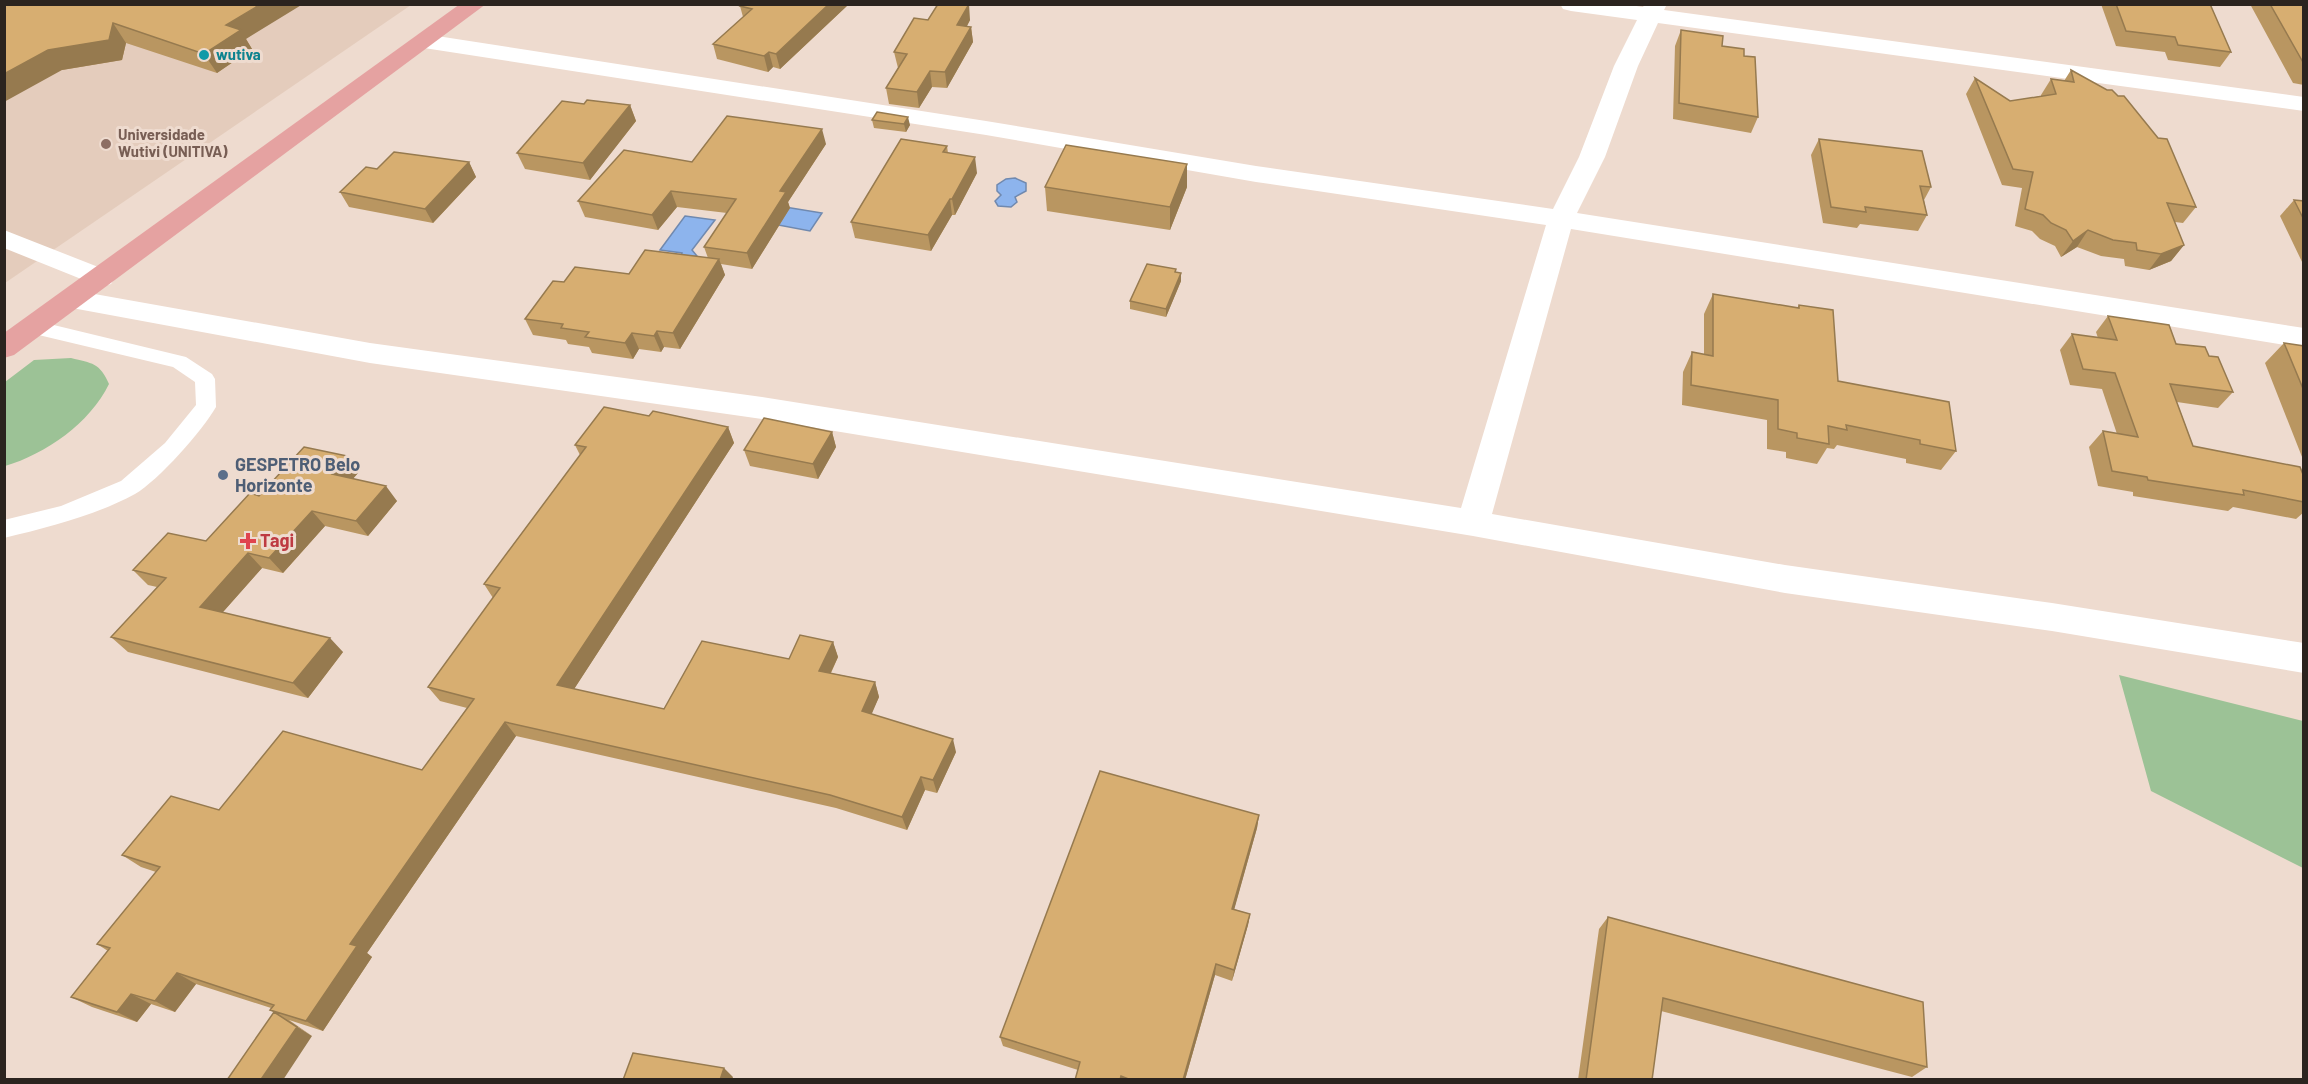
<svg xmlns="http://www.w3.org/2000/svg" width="2308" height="1084" font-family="Barlow,sans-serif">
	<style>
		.built { fill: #e4ccbc }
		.green { fill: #9cc296 }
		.water { fill: #8db4ed; stroke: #7089af; stroke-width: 1.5 }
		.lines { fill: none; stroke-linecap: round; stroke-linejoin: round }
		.lane { fill: #fff; fill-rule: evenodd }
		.street { fill: #fff; fill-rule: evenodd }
		.primary { fill: #e5a2a1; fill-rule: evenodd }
		.wall { fill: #b99661 }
		.shaded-wall { fill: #967a4f }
		.building { fill: #d7ae71; stroke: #967a4f; stroke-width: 1.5 }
		.culture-dot { fill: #0f9aa8; stroke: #eedbcf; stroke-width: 2 }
		.education-dot { fill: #8d6e63; stroke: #eedbcf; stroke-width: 2 }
		.service-dot { fill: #5c6f8a; stroke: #eedbcf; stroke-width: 2 }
		.health-dot { fill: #e0444e; stroke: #eedbcf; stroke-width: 2 }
		.labels { text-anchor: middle; stroke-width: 6; stroke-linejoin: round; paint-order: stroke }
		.far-culture-label { font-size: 15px; font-weight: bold; fill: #0d838f; stroke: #eedbcf; text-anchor: start }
		.far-education-label { font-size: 15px; font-weight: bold; fill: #785e54; stroke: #eedbcf; text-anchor: start }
		.service-label { font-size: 18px; font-weight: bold; fill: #4e5e75; stroke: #eedbcf; text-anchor: start }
		.health-label { font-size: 18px; font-weight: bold; fill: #be3a42; stroke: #eedbcf; text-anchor: start }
	</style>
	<rect width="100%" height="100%" fill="#eedbcf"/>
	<!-- built -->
	<path class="built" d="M5 5H411L5 283Z"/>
	<!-- green -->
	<path class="green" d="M71 358C92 363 100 363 109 384 90 423 46 454 5 466V382L34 360Z
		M2119 675 2303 721V868L2151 791Z"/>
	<!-- water -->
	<path class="water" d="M1015 178 1026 183V191L1015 197 1017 202 1011 207 998 206 995 201 1001 195 997 191V185L1006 179Z
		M785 207 822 213 810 231 773 224Z
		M685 216 715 220 692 250 697 256 681 257 682 253 660 250Z"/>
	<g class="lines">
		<!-- lane -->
		<path class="lane" d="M33 320 186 357 212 374 215 379 216 407C203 430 158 481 135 494 94 516 49 527 4 538V520L61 506 121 481 165 443 196 405 195 382 173 367 26 332 23 327 26 322Z"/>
		<!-- street -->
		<path class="street" d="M1560 4H1623L1643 7 1645 4H1667L1664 10 2304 97V111L1658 23 1638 66 1605 157 1577 213 2304 328V348L1571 229 1492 514 1785 565 2052 603 2304 643V673L2052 631 1785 593 1473 536 762 419 370 363 72 308 62 306 58 299 62 292 72 290 370 343 762 397 1461 508 1546 225 1256 182 986 135 424 48 416 46 413 41 416 36 424 34 986 121 1256 166 1553 209 1579 157 1614 66 1637 20 1571 11 1563 9Z
			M4 230 111 272 115 278 111 284 101 287 4 248Z"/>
		<!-- primary -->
		<path class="primary" d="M460 4H486L14 355 4 358V333Z"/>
	</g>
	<!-- wall -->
	<path class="wall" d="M4 4 246 39 252 49 217 73 126 43 122 60 62 70Z
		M849 4 780 69 773 67 768 72 717 59 713 44 743 17 740 6Z
		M2101 4H2210L2231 52 2220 67 2168 60 2165 52 2116 46Z
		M2250 4H2304V85L2293 83Z
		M928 20H970L967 26 971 27 973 42 947 88 932 87 919 108 889 104 886 88 898 68 894 52Z
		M1681 30 1722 46 1744 56 1758 117 1751 133 1673 119 1675 46Z
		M2071 70 2196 207 2183 223 2175 222 2184 245 2171 261 2149 270 2125 266 2124 259 2101 256 2077 247 2061 257 2055 246 2040 239 2032 231 2015 226 2022 188 2002 185 1966 94 1975 78 2010 101 2041 96V95L2051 79 2064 81Z
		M584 104 630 105 636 121 590 180 525 169 517 153Z
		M877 112 910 125 906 132 874 128 872 120Z
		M1819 139 1931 187 1924 200 1927 215 1918 231 1860 224 1857 228 1823 223 1811 155Z
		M826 144 788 202 790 208 752 269 721 264 725 275 680 349 664 347 661 352 639 349 633 359 592 353 589 347 568 344 566 340 533 335 525 319 564 282 629 274 708 258 704 247 727 213 677 207 658 230 585 217 578 201 692 162Z
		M947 146 948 153 977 173 955 215H952L931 251 855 238 851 222Z
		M469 162 476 177 433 223 349 207 340 192 377 169Z
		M1187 164V187L1170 230 1047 211 1045 187Z
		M2294 200 2304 201V266L2280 216Z
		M1176 269V272L1181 281 1166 317 1130 309V301Z
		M1713 294 1797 308 1799 305 1838 381 1956 451 1941 470 1906 463V459L1837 445 1834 449 1827 448 1817 464 1786 458V452L1767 449V420L1682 405 1683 372 1692 352 1704 355V314Z
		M2108 316 2209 356 2233 392 2218 408 2177 402 2193 446 2304 477V512L2296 519 2233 507 2228 511 2133 496V492L2098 486 2089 447 2103 431 2117 434 2102 389 2070 385 2060 350 2072 334 2098 338 2096 332Z
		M2284 343 2304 346V462L2265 363Z
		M649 416 728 427 734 443 574 689 664 709 833 642 838 657 831 673 875 682 879 697 871 714 956 752 937 793 925 790 907 830 836 808 516 736 367 953 372 957 323 1031 289 1020 312 1036 270 1010 271 1008 196 984 175 1012 151 1004 137 1022 92 1007 71 997 108 951 97 944 156 872 141 867 122 855 219 810 422 770 467 708 440 701 428 687 493 598 484 584 580 455 575 445Z
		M832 432 836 447 818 479 750 466 744 450Z
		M347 456 359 472 353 478 397 501 368 536 325 526 283 573 262 568 223 612 343 652 308 698 128 652 111 637 157 587 148 585 133 570 206 541 259 496Z
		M1259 815 1257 828 1234 909 1250 914 1248 925 1232 981 1215 975 1185 1080H1075L1078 1070 1003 1046 1000 1037Z
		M1608 917 1927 1067 1912 1077 1661 1011 1652 1080H1578L1599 929Z"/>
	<!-- shaded-wall -->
	<path class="shaded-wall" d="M261 4H303L246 39 252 49 217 73 204 54 226 25Z
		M829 4H849L780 69 776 54Z
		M969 4 970 20 959 41 957 25Z
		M113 23 126 43 122 60 62 70 4 102V74L48 50Z
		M971 27 973 42 947 88 945 72Z
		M769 52 773 67 768 72 764 56Z
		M930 71 932 87 919 108 917 92Z
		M630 105 636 121 590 180 583 163Z
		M908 117 910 125 906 132 904 124Z
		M822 129 826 144 788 202 790 208 752 269 747 253 780 191Z
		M975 157 977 173 955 215 952 199Z
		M469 162 476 177 433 223 425 209Z
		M1187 164V187L1170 230V207Z
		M671 191 677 207 658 230 652 215Z
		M950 199 952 215 931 251 928 235Z
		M2088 230 2077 247 2061 257 2073 241Z
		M2184 245 2171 261 2149 270 2161 254Z
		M719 259 725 275 680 349 673 333Z
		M1181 273V281L1166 317V309Z
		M657 331 664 347 661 352 654 336Z
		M632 333 639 349 633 359 625 343Z
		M728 427 734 443 567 700 557 685Z
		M832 432 836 447 818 479 813 464Z
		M347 456 359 472 344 489 332 474Z
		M386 486 397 501 368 536 356 521Z
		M312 511 325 526 283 573 269 558Z
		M248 553 262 568 215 621 200 607Z
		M330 638 343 652 308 698 293 683Z
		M833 642 838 657 825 685 819 671Z
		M875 682 879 697 867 725 862 711Z
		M505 722 516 736 367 953 372 957 323 1031 306 1021 350 944Z
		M953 739 956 752 937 793 933 780Z
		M921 777 925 790 907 830 902 817Z
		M1259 815 1257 828 1231 921 1232 909Z
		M1250 914 1248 925 1232 981 1234 970Z
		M1216 964 1215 975 1185 1080H1183Z
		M177 973 196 984 175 1012 155 1001Z
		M131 994 151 1004 137 1022 117 1012Z
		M274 1012 312 1036 283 1080H264L262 1078Z
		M724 1068 733 1077 732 1080H720Z"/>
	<!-- building -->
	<path class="building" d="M4 4H261L226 25 241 30 204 54 113 23 109 40 48 50 4 74Z
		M742 4H829L776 54 769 52 764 56 713 44 752 9 740 6Z
		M938 4H969L957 25 971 27 945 72 930 71 917 92 886 88 907 54 894 52 914 18 928 20Z
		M2116 4H2210L2231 52 2178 45 2175 37 2126 31Z
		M2270 4H2304V64Z
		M1681 30 1723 36 1722 46 1744 49V56L1755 57 1758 117 1679 103Z
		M2071 70 2107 90H2112L2118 96H2124L2158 138 2167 139 2196 207 2167 203 2184 245 2161 254 2137 250 2136 243 2113 240 2088 230 2073 241 2066 230 2051 223 2043 215 2025 209 2033 172 2013 169 1975 78 2010 101 2056 94 2051 79 2074 82Z
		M587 100 630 105 583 163 517 153 562 101 584 104Z
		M877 112 908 117 904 124 872 120Z
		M727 116 822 129 780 191 786 192 747 253 704 247 736 199 671 191 652 215 578 201 624 150 692 162Z
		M901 139 947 146 943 152 975 157 952 199H950L928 235 851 222Z
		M1819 139 1922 151 1931 187 1920 186 1927 215 1865 207 1866 212 1831 207Z
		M1066 145 1187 164 1170 207 1045 187Z
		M394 152 469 162 425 209 340 192 366 167 377 169Z
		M2294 200 2304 201V220Z
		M645 250 719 259 673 333 657 331 654 336 632 333 625 343 585 337 589 332 561 328 563 324 525 319 553 281 564 282 575 267 629 274Z
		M1147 264 1176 269 1175 272 1181 273 1166 309 1130 301Z
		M1713 294 1799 308V305L1833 310 1838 381 1949 402 1956 451 1920 444V440L1846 425 1847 430 1828 426 1829 444 1797 438V433L1778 429V400L1691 385 1692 352 1713 356Z
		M2108 316 2169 325 2176 344 2205 347 2209 356 2218 357 2233 392 2170 384 2193 446 2300 467 2304 477V502L2243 490 2244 495 2148 480 2147 477 2112 471 2103 431 2138 437 2115 373 2083 369 2072 334 2117 340Z
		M2284 343 2304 346V391Z
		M604 407 649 416 653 411 728 427 557 685 664 709 702 641 789 659 800 635 833 642 819 671 875 682 862 711 953 739 933 780 921 777 902 817 830 795 505 722 350 944 357 946 306 1021 270 1010 274 1005 177 973 155 1001 131 994 117 1012 71 997 110 948 97 944 160 867 122 855 171 796 219 810 283 731 422 770 474 699 428 687 500 588 484 584 586 447 575 445Z
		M764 418 832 432 813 464 744 450Z
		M304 447 347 456 332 474 386 486 356 521 312 511 269 558 248 553 200 607 330 638 293 683 111 637 166 578 133 570 168 533 206 541 250 493 259 496Z
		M1100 771 1259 815 1232 909 1250 914 1234 970 1216 964 1183 1080H1131L1121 1076 1120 1080H1075L1080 1062 1000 1037Z
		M1608 917 1923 1002 1927 1067 1663 998 1652 1080H1586Z
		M274 1012 297 1027 262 1078 267 1080H227Z
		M633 1053 724 1068 720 1080H623Z"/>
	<!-- markers -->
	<circle class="culture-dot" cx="204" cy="55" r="6"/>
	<circle class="education-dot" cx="106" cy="144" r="6"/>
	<circle class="service-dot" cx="223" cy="475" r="6"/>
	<path class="health-dot" d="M245 532h6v6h6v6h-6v6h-6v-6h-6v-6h6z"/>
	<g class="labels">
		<!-- far-culture labels -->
		<g class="far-culture-label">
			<text x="216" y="60">wutiva</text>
		</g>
		<!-- far-education labels -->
		<g class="far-education-label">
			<text x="118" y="140">Universidade<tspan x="118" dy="17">Wutivi (UNITIVA)</tspan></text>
		</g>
		<!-- service labels -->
		<g class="service-label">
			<text x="235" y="471">GESPETRO Belo<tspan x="235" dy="21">Horizonte</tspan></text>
		</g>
		<!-- health labels -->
		<g class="health-label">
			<text x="260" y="547">Tagi</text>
		</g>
	</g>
	<!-- border -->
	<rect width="2308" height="1084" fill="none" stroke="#2b241f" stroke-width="12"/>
</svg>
